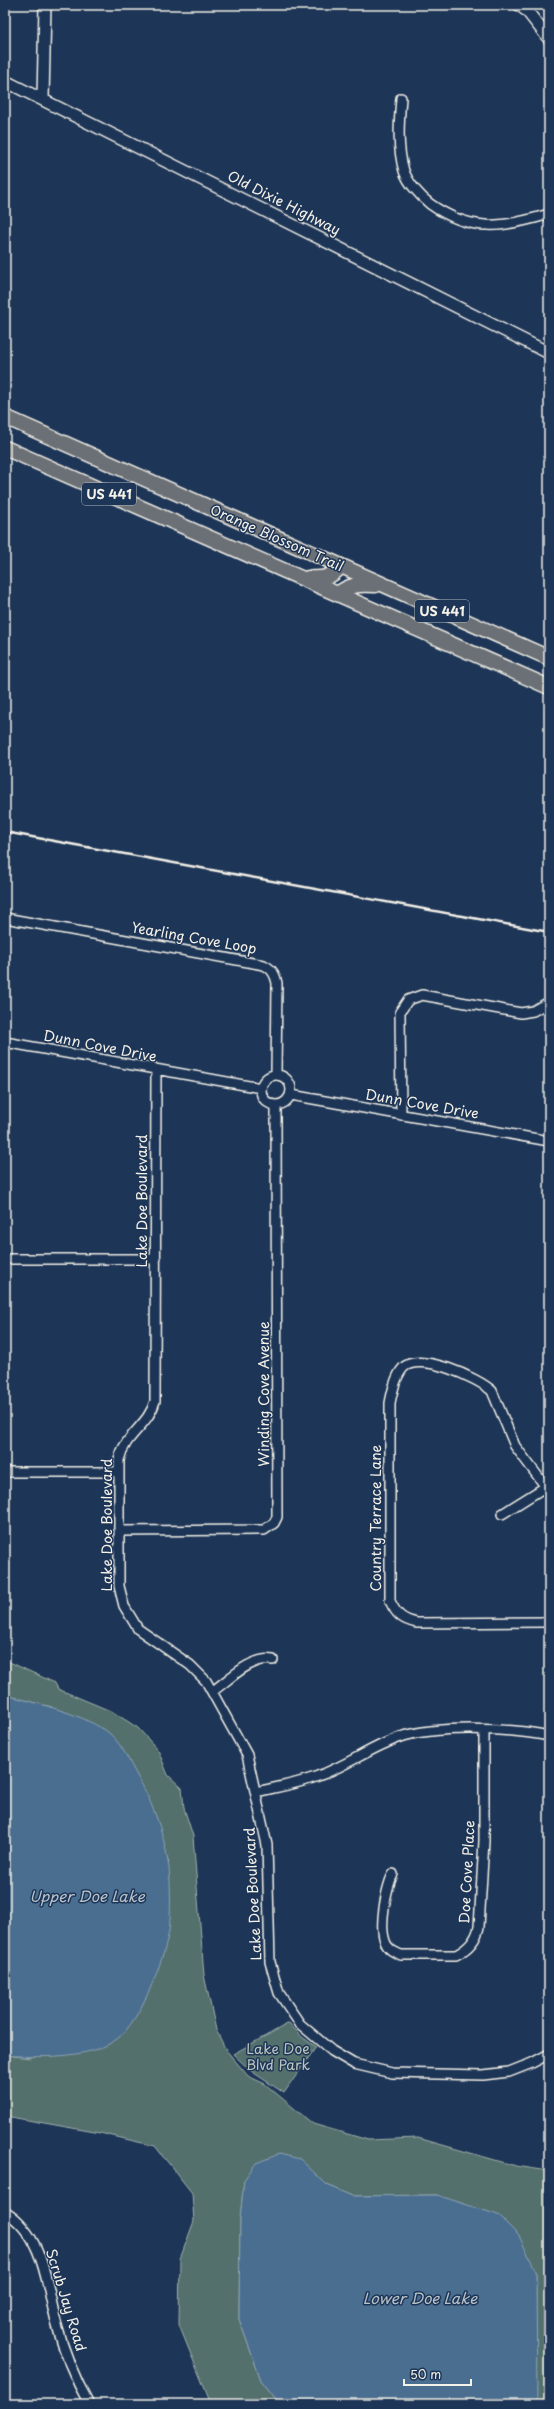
<svg xmlns="http://www.w3.org/2000/svg" width="554" height="2409" font-family="'Playpen Sans',sans-serif">
	<style>
		.green { fill: #526f6d; stroke: #a3b0aa }
		.water { fill: #486e90; stroke: #8da2b3 }
		.lines { fill: none; stroke-linecap: round; stroke-linejoin: round }
		.minor-casing { stroke: #f4f1e8; stroke-width: 12 }
		.tertiary-casing { stroke: #f4f1e8; stroke-width: 14 }
		.primary-casing { stroke: #f4f1e8; stroke-width: 17 }
		.minor { stroke: #1d3557; stroke-width: 9 }
		.tertiary { stroke: #1d3557; stroke-width: 11 }
		.primary { stroke: #6b6f75; stroke-width: 14 }
		.rail { stroke: #f4f1e8; stroke-width: 2.5 }
		.labels { text-anchor: middle; stroke-width: 3; stroke-linejoin: round; paint-order: stroke }
		.shield { fill: #1d3557; stroke: #b4b9bc; stroke-width: 1 }
		.shield-label { font-size: 13px; font-weight: bold; fill: #f4f1e8 }
		.street-label { font-size: 14px; fill: #f4f1e8; stroke: #1d3557 }
		.park-label { font-size: 14px; fill: #bbc4bd; stroke: #1d3557 }
		.water-label { font-size: 15px; font-style: italic; fill: #b8c3c9; stroke: #1d3557 }
	</style>
	<rect width="100%" height="100%" fill="#1d3557"/>
	<filter id="ink" filterUnits="userSpaceOnUse"><feTurbulence type="fractalNoise" baseFrequency=".025" numOctaves="2"/><feDisplacementMap in="SourceGraphic" scale="8" xChannelSelector="R" yChannelSelector="G"/><feConvolveMatrix kernelMatrix="1 2 1 2 8 2 1 2 1" color-interpolation-filters="sRGB"/></filter>
	<g filter="url(#ink)">
		<!-- green -->
		<path class="green" d="M5 1660 55 1683 58 1689 113 1712 138 1728 158 1750 168 1775 182 1788 184 1808 193 1836 204 1975 216 2030 226 2050 248 2076 265 2084 313 2124 368 2140 418 2138 516 2166 549 2171V2404H537L536 2400V2271L437 2195 353 2196 327 2185 300 2160 244 2180 240 2219 239 2319 261 2380 280 2404H211L179 2325 180 2259 194 2221 192 2193 155 2146 100 2133 5 2116V2055L31 2058 169 1862 52 1707 5 1695Z
			M289 2023 302 2037 316 2047 284 2093 251 2071 233 2054Z"/>
		<!-- water -->
		<path class="water" d="M5 1695C37 1703 76 1712 105 1730 119 1739 127 1757 135 1772 151 1800 163 1829 168 1862 171 1877 171 1916 169 1931 164 1960 140 2022 117 2039 91 2059 36 2058 5 2055Z
			M279 2154 300 2159 327 2185 353 2196 437 2195 498 2215 519 2236 536 2271 537 2404H280L261 2380 239 2319 240 2219 244 2180 256 2163Z"/>
		<g class="lines">
			<!-- minor casing -->
			<g class="minor-casing">
				<path id="minor" d="M401 98C399 122 397 147 404 171 408 183 420 196 430 204 471 233 503 228 549 214
					M5 918 264 965C272 969 275 974 277 983L276 1075
					M5 1042 261 1088
					M156 1070 155 1401C149 1425 124 1435 119 1460V1586L124 1606 138 1629 190 1665 206 1681 247 1755 267 1845 270 1962 279 1993 300 2024 332 2051 354 2064 392 2073 483 2075 509 2072 532 2063 549 2054
					M261 1090a15 15 0 1 1 30 0a15 15 0 1 1-30 0Z
					M291 1095 549 1141
					M401 1115 400 1012 408 1000 422 995 521 1013 533 1011 549 1002
					M5 1259H156
					M5 1472H119
					M549 1491 515 1446 492 1391C478 1378 419 1351 403 1368 395 1377 392 1393 390 1403V1601C396 1614 402 1620 417 1623L549 1622
					M502 1514 545 1487
					M119 1531 264 1530 274 1523 277 1517 276 1106
					M213 1691C230 1679 251 1656 273 1660
					M256 1792C277 1787 298 1784 318 1776 346 1766 370 1748 398 1738 435 1725 510 1728 549 1736
					M393 1874C386 1889 379 1925 385 1941 387 1949 394 1952 401 1955H456C468 1949 476 1941 479 1927L484 1841V1731
					M5 2212C44 2236 46 2282 56 2322 63 2349 75 2379 89 2404"/>
			</g>
			<!-- tertiary casing -->
			<g class="tertiary-casing">
				<path id="tertiary" d="M519 5 527 11 549 39
					M5 81 549 353
					M43 99 45 5"/>
			</g>
			<!-- primary casing -->
			<g class="primary-casing">
				<path id="primary" d="M5 417 549 658
					M5 448 549 687
					M308 578C323 579 331 578 341 566
					M338 594C350 584 360 584 376 585"/>
			</g>
			<!-- minor -->
			<use href="#minor" class="minor"/>
			<!-- tertiary -->
			<use href="#tertiary" class="tertiary"/>
			<!-- primary -->
			<use href="#primary" class="primary"/>
			<!-- rail -->
			<path class="rail" d="M5 832 549 932"/>
		</g>
	</g>
	<g class="labels">
		<!-- shield labels -->
		<g class="shield">
			<rect x="82" y="483" width="54" height="22" rx="3"/>
			<rect x="415" y="600" width="54" height="22" rx="3"/>
		</g>
		<g class="shield-label">
			<text x="109" y="499">US 441</text>
			<text x="442" y="616">US 441</text>
		</g>
		<!-- street labels -->
		<g class="street-label">
			<text transform="translate(284 203) rotate(27)" y="5">Old Dixie Highway</text>
			<text transform="translate(277 538) rotate(24)" y="5">Orange Blossom Trail</text>
			<text transform="translate(194 938) rotate(10)" y="5">Yearling Cove Loop</text>
			<text transform="translate(100 1046) rotate(11)" y="5">Dunn Cove Drive</text>
			<text transform="translate(422 1104) rotate(10)" y="5">Dunn Cove Drive</text>
			<text transform="translate(142 1201) rotate(-90)" y="5">Lake Doe Boulevard</text>
			<text transform="translate(264 1394) rotate(-90)" y="5">Winding Cove Avenue</text>
			<text transform="translate(376 1518) rotate(-90)" y="5">Country Terrace Lane</text>
			<text transform="translate(107 1525) rotate(-90)" y="5">Lake Doe Boulevard</text>
			<text transform="translate(467 1872) rotate(-87)" y="5">Doe Cove Place</text>
			<text transform="translate(253 1894) rotate(-93)" y="5">Lake Doe Boulevard</text>
			<text transform="translate(66 2300) rotate(73)" y="5">Scrub Jay Road</text>
		</g>
		<!-- park labels -->
		<g class="park-label">
			<text x="278" y="2054">Lake Doe<tspan x="278" dy="16">Blvd Park</tspan></text>
		</g>
		<!-- water labels -->
		<g class="water-label">
			<text x="87" y="1902">Upper Doe Lake</text>
			<text x="420" y="2304">Lower Doe Lake</text>
		</g>
	</g>
	<!-- margin -->
	<rect width="554" height="2409" fill="none" stroke="#1d3557" stroke-width="20"/>
	<rect x="10" y="10" width="534" height="2389" fill="none" stroke="#f4f1e8" stroke-width="1.5" filter="url(#ink)"/>
	<!-- scale -->
	<path d="M404 2379v6h67v-6" fill="none" stroke="#f4f1e8" stroke-width="2"/>
	<text x="410" y="2379" font-size="12" fill="#f4f1e8" stroke="#1d3557" stroke-width="3" paint-order="stroke">50 m</text>
</svg>
